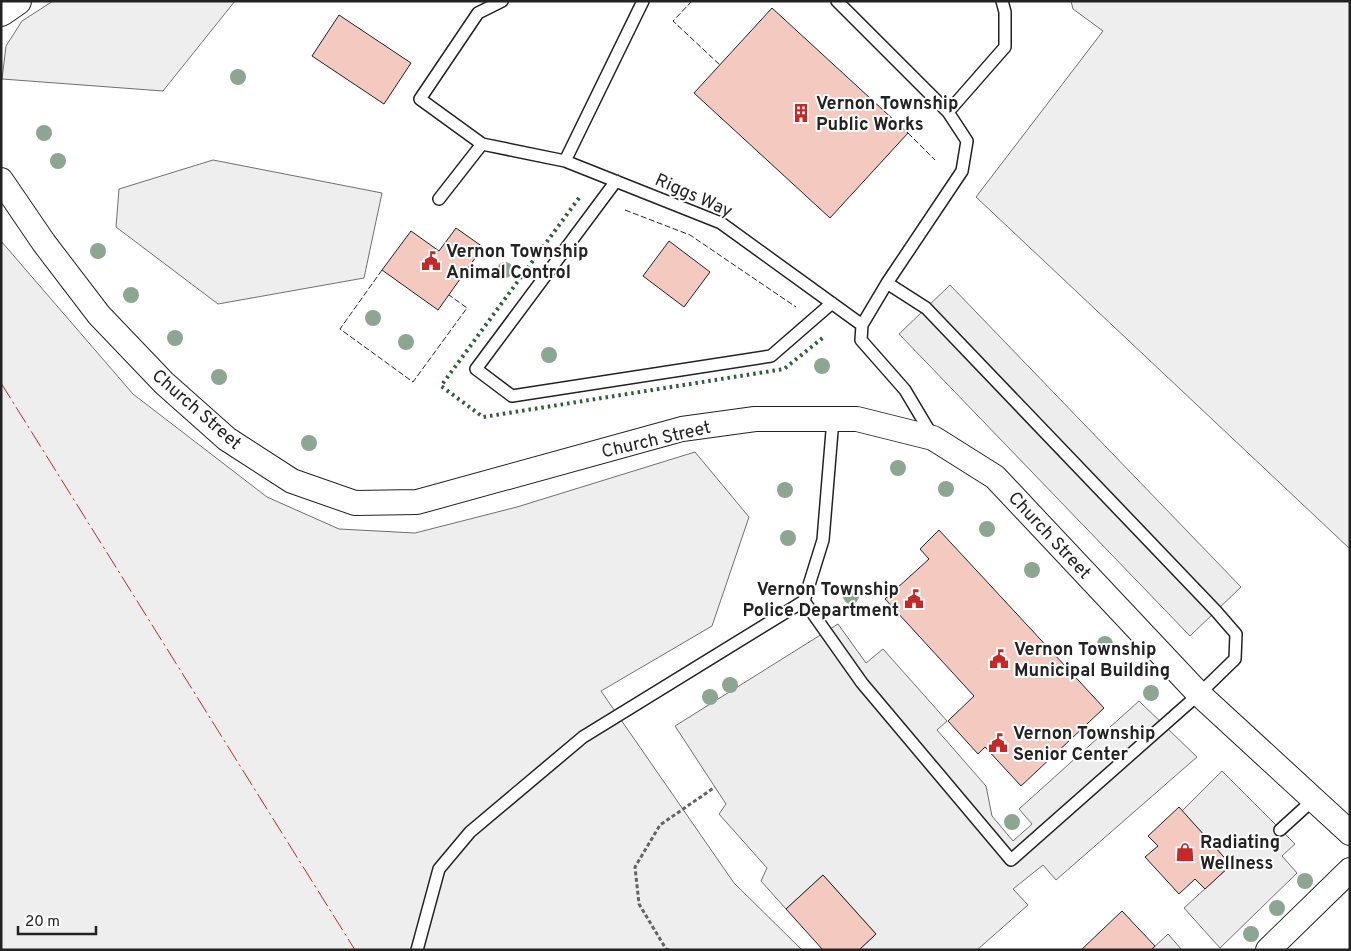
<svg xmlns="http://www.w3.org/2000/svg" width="1351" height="951" font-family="Overpass,sans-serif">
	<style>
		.green { fill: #eee; stroke: #6f6f6f }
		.parking { fill: #ededed; stroke: #6f6f6f }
		.building { fill: #f3c9c0; stroke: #222 }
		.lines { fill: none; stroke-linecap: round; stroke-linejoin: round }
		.service-casing { stroke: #222; stroke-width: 14 }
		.minor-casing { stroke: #222; stroke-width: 26 }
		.tertiary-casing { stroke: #222; stroke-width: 30 }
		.path { stroke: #646464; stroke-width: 3; stroke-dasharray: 4 2.5; stroke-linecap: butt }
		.service { stroke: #fff; stroke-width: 11 }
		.minor { stroke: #fff; stroke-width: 24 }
		.tertiary { stroke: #fff; stroke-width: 28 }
		.hedge { stroke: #2f5e38; stroke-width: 4; stroke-dasharray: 2.5 4; stroke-linecap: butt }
		.fence { stroke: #222; stroke-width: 1; stroke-dasharray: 6 2.5; stroke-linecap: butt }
		.power { stroke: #c62828; stroke-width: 1; stroke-dasharray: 18 4 2.5 4; stroke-linecap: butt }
		.tree { fill: #8da692 }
		.labels { text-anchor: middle; stroke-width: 4; stroke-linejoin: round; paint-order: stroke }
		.poi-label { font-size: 18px; font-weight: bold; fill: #222; stroke: #fff; text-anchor: start }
		.street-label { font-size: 18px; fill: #222; stroke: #fff }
	</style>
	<rect width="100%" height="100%" fill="#fff"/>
	<!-- green -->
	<path class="green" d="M53 1H235L163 91 2 79 6 46 22 21Z
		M1071 1H1350V549L976 197 1103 31 1073 9Z
		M213 160 382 193 364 278 218 304 116 227 119 189Z
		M1 241 133 394 267 497 339 529 415 533 517 507 695 452 749 517 712 626 601 691 734 883 802 950H1Z"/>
	<!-- parking -->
	<path class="parking" d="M950 285 1241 587 1190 636 899 334Z
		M838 624 866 663 883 649 947 721 937 730 986 786 992 816 1013 841 1032 824 1019 809 1139 701 1197 757 1056 880 1043 865 1013 889 1028 905 977 950H859L876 934 823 875 786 909 761 881 767 868 719 814 726 804 675 726Z
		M1222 771 1295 844 1282 856 1297 873 1220 948 1184 908 1231 865 1182 811Z
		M1168 934 1182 950H1151Z"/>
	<!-- building -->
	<path class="building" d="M772 8 908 133 830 218 694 93Z
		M339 15 411 63 384 104 312 56Z
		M456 228 483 247 438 310 382 270 411 231 439 251Z
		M669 241 710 272 684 307 643 276Z
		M939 530 1104 708 1021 786 985 747 978 754 948 721 974 696 885 599 929 559 920 549Z
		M1179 807 1231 865 1205 889 1195 879 1179 894 1145 857 1158 846 1148 836Z
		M823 875 876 934 859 950H823L786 909Z
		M1122 911 1155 946 1151 950H1081Z"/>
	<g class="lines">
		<!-- service casing -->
		<g class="service-casing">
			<path id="service" d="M837 1 948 112 967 141 962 171 887 283
				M948 112 1005 47V12L1002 1
				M482 144 420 99 478 13 502 1
				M565 161 643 1
				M616 181 476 369 512 396 771 356 832 303
				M439 199 482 144 565 161 721 223 862 325
				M804 601 862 683 1011 860 1199 694 1235 659 1236 634 1216 611 926 308 887 283 862 325 861 340 905 390 933 437
				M1280 830 1313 800
				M417 950 439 869 470 832 583 737 804 601 823 540 833 419"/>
		</g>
		<!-- minor casing -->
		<g class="minor-casing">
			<path id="minor" d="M1 180 44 243 99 315 164 383 227 439 292 481 355 503 417 502 682 429 755 419H857L933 438 995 477 1199 694 1350 833
				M1268 950 1350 870"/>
		</g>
		<!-- tertiary casing -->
		<g class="tertiary-casing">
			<path id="tertiary" d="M1 12 17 1"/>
		</g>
		<!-- path -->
		<path class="path" d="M669 950 666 949 639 904 635 867 660 825 715 787"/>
		<!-- service -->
		<use href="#service" class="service"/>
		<!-- minor -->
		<use href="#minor" class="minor"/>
		<!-- tertiary -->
		<use href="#tertiary" class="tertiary"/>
		<!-- hedge -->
		<path class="hedge" d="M579 198 441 386 483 417 784 369 825 336"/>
		<!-- fence -->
		<path class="fence" d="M692 1 673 21 720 65
			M908 133 935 160
			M625 210 690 235 796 307
			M382 270 340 329 413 382 467 308 449 295"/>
		<!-- power -->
		<path class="power" d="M1 383 355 950"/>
	</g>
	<!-- trees -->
	<g class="tree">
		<circle cx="238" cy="77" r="8"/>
		<circle cx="44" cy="133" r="8"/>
		<circle cx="58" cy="161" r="8"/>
		<circle cx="98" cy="251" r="8"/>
		<circle cx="505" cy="270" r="8"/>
		<circle cx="131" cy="295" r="8"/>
		<circle cx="373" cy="318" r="8"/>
		<circle cx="175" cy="338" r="8"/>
		<circle cx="406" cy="342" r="8"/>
		<circle cx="549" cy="355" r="8"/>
		<circle cx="822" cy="366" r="8"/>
		<circle cx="219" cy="377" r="8"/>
		<circle cx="309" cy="443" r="8"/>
		<circle cx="898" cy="468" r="8"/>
		<circle cx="946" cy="489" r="8"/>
		<circle cx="785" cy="490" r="8"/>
		<circle cx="987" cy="529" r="8"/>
		<circle cx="788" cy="538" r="8"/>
		<circle cx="1032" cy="570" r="8"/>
		<circle cx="851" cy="596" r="8"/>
		<circle cx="1105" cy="644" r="8"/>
		<circle cx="730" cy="685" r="8"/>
		<circle cx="1151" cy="693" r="8"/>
		<circle cx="710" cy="697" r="8"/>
		<circle cx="1012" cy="822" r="8"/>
		<circle cx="1305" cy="881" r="8"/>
		<circle cx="1277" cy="908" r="8"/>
		<circle cx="1251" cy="934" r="8"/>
	</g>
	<!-- icons -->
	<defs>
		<g id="building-bare" transform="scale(1.5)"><path d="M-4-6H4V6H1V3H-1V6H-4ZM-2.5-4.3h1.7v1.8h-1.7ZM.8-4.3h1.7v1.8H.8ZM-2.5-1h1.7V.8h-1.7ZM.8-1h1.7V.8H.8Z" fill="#c62828" stroke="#fff" stroke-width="2.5" paint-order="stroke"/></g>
		<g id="civic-bare" transform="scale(1.5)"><path d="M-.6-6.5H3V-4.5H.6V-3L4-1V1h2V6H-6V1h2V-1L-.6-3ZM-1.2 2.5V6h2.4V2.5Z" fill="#c62828" stroke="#fff" stroke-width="2.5" paint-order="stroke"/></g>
		<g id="shop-bare" transform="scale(1.5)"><path d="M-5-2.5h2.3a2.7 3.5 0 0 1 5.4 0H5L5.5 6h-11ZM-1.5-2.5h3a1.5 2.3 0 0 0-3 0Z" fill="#c62828" stroke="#fff" stroke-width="2.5" paint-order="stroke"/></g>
	</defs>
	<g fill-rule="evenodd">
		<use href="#building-bare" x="801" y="113"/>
		<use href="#civic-bare" x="431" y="261"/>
		<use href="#civic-bare" x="914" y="599"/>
		<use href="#civic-bare" x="999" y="659"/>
		<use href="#civic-bare" x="998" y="743"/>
		<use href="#shop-bare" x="1185" y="852"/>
	</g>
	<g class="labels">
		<!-- poi labels -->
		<g class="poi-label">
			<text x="816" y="109">Vernon Township<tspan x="816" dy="21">Public Works</tspan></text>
			<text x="446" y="257">Vernon Township<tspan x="446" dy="21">Animal Control</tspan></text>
			<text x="899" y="595" text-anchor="end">Vernon Township<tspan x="899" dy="21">Police Department</tspan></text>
			<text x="1014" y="655">Vernon Township<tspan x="1014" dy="21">Municipal Building</tspan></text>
			<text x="1013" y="739">Vernon Township<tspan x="1013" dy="21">Senior Center</tspan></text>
			<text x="1200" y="848">Radiating<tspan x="1200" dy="21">Wellness</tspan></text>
		</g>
		<!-- street labels -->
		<g class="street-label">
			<text transform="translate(694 195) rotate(24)" y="6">Riggs Way</text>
			<text transform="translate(197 409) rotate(41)" y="6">Church Street</text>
			<text transform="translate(656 439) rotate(-13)" y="6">Church Street</text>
			<text transform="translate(1050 535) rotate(47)" y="6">Church Street</text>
		</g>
	</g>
	<!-- border -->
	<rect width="1351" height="951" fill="none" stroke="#222222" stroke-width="5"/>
	<!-- scale -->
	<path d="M18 926v8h78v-8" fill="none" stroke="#222222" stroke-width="2.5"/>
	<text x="25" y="926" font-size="15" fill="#222222" stroke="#ffffff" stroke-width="4" paint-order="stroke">20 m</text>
</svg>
